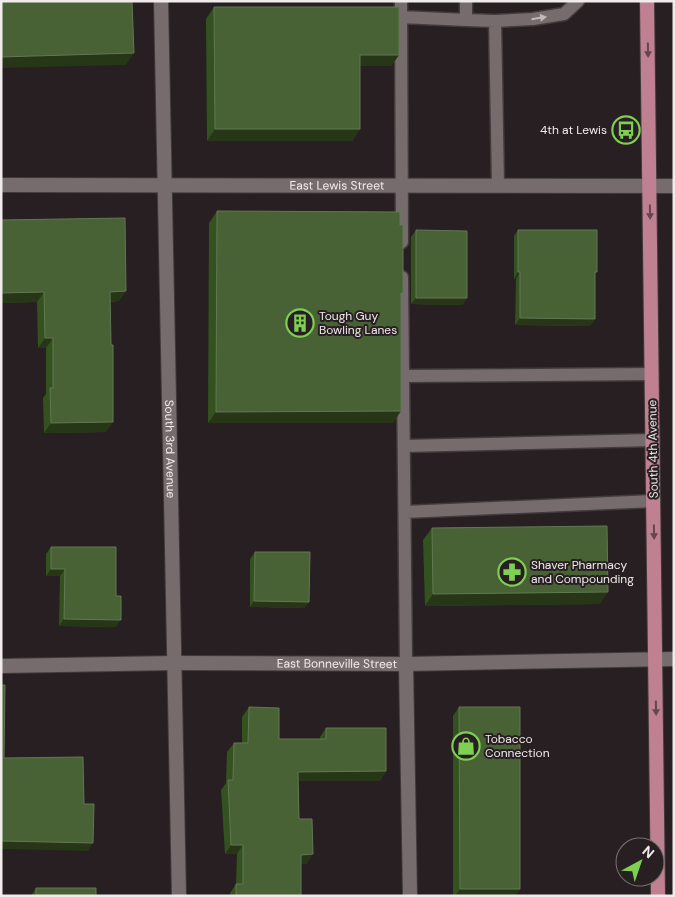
<svg xmlns="http://www.w3.org/2000/svg" width="675" height="897" font-family="'DM Sans',sans-serif">
	<style>
		.lines { fill: none; stroke-linecap: round; stroke-linejoin: round }
		.service-casing { stroke: #423b3c; stroke-width: 15 }
		.minor-casing { stroke: #423b3c; stroke-width: 16 }
		.primary-casing { stroke: #423b3c; stroke-width: 16 }
		.service { stroke: #766c6e; stroke-width: 12 }
		.minor { stroke: #766c6e; stroke-width: 14 }
		.primary { stroke: #bf8091; stroke-width: 14 }
		.wall { fill: #335220 }
		.shaded-wall { fill: #263617 }
		.building { fill: #486236; stroke: #627853 }
		.oneway { fill: #c0b8ba }
		.oneway2 { fill: #64464e }
		.labels { text-anchor: middle; stroke-width: 4; stroke-linejoin: round; paint-order: stroke }
		.poi-label { font-size: 12px; fill: #f1ebec; stroke: #271f21; text-anchor: start }
		.street-label { font-size: 12px; fill: #f1ebec; stroke: #271f21 }
	</style>
	<rect width="100%" height="100%" fill="#271f21"/>
	<g class="lines">
		<!-- service casing -->
		<g class="service-casing">
			<path id="service" d="M401 1 402 242
				M401 17 466 20V1
				M466 20 495 21 533 19 564 14 578 1
				M495 21 498 185
				M402 277 406 664
				M403 376 652 374
				M404 446 653 440
				M405 512 654 501"/>
		</g>
		<!-- minor casing -->
		<g class="minor-casing">
			<g id="minor">
				<path id="s1" d="M161 1 179 896"/>
				<path id="s2" d="M1 185 674 186"/>
				<path d="M406 664 410 896"/>
				<path id="s3" d="M1 666 174 663 406 664 674 659"/>
			</g>
		</g>
		<!-- primary casing -->
		<g class="primary-casing">
			<path id="primary" d="M647 1 658 896"/>
		</g>
		<!-- service -->
		<use href="#service" class="service"/>
		<!-- minor -->
		<use href="#minor" class="minor"/>
		<!-- primary -->
		<use href="#primary" class="primary"/>
	</g>
	<!-- wall -->
	<path class="wall" d="M214 7 399 55 391 66H360V129L352 141H207L206 19Z
		M217 211 401 297 393 423H208L209 223Z
		M1 220 126 291 119 301 110 302 106 432 44 433 43 398 46 394V348H38L37 302 1 303Z
		M416 230 467 298 462 305 411 304V237Z
		M518 230 595 275V319L590 326 515 325 516 279H514V236Z
		M432 528 600 604 425 606 423 540Z
		M51 547 116 627 59 626 60 576H46V554Z
		M255 552 309 602 304 608 250 607V559Z
		M249 707 279 739H320V737L326 728 386 771 380 781H298L299 819 307 864H301V896H230V893L236 884 237 854H225L221 790 226 783 227 752 234 743H242V717Z
		M459 707 520 889 515 896H453V716Z
		M36 888 96 896H31Z"/>
	<!-- shaded-wall -->
	<path class="shaded-wall" d="M134 53 126 65 1 68V57Z
		M360 55H399L391 66H352Z
		M215 129H360L352 141H207Z
		M518 272H520L516 279H514Z
		M126 291 119 301 103 302 110 292Z
		M44 292 37 302 1 303V293Z
		M416 298H467L462 305 411 304Z
		M520 318 595 319 590 326 515 325Z
		M45 338H53L46 348H38Z
		M401 411 393 423H208L216 412Z
		M113 422 106 432 44 433 51 423Z
		M51 569H65L60 576H46Z
		M608 592 600 604 425 606 433 594Z
		M254 601 309 602 304 608 250 607Z
		M64 619 121 620 116 627 59 626Z
		M386 771 380 781H292L298 772Z
		M1 841 93 843 88 851 1 849Z
		M231 845H243L237 854H225Z
		M313 854 307 864H294L301 855Z
		M460 889H520L515 896H455Z"/>
	<!-- building -->
	<path class="building" d="M1 1H132L134 53 1 57Z
		M214 7H399V55H360V129H215Z
		M217 211 400 212V225H403V293H401V411L216 412Z
		M125 218 126 291 110 292 111 345H113V422L51 423 50 388H53V338H45L44 292 1 293V220Z
		M416 230 467 231V298H416Z
		M518 230H597V272H595V319L520 318V272H518Z
		M607 526 608 592 433 594 432 528Z
		M51 547H116V596H121V620L64 619 65 569H51Z
		M255 552H310L309 602 254 601Z
		M1 685H5L4 758 83 757 84 804H94L93 843 1 841Z
		M249 707 279 708V739H326V728H386V771L298 772 299 819H312L313 854 301 855V896H236V884H243V845H231L228 780H233L234 743H248Z
		M459 707H520V889H460Z
		M36 888H96V896H36Z"/>
	<!-- one-way arrows -->
	<defs><path id="oneway-solid" d="M-6-.8H1V-3.2L6.5 0L1 3.2V.8H-6Z" transform="scale(1.25)"/></defs>
	<use class="oneway" href="#oneway-solid" transform="translate(539 18) rotate(-9)"/>
	<g class="oneway2">
		<use href="#oneway-solid" transform="translate(648 50) rotate(89)"/>
		<use href="#oneway-solid" transform="translate(650 212) rotate(89)"/>
		<use href="#oneway-solid" transform="translate(654 532) rotate(89)"/>
		<use href="#oneway-solid" transform="translate(656 708) rotate(89)"/>
	</g>
	<!-- icons -->
	<defs>
		<g id="bus-ring" transform="scale(1.4375)"><circle r="9.5" fill="#271f21" stroke="#7fd052" stroke-width="1.5"/><path d="M-5-6H5V4H4V6H2V4H-2V6H-4V4H-5ZM-3.5-4V0h7V-4ZM-3.5 1.2v1.5H-2V1.2ZM2 1.2v1.5H3.5V1.2Z" fill="#7fd052"/></g>
		<g id="building-ring" transform="scale(1.4375)"><circle r="9.5" fill="#271f21" stroke="#7fd052" stroke-width="1.5"/><path d="M-4-6H4V6H1V3H-1V6H-4ZM-2.5-4.3h1.7v1.8h-1.7ZM.8-4.3h1.7v1.8H.8ZM-2.5-1h1.7V.8h-1.7ZM.8-1h1.7V.8H.8Z" fill="#7fd052"/></g>
		<g id="pharmacy-ring" transform="scale(1.4375)"><circle r="9.5" fill="#271f21" stroke="#7fd052" stroke-width="1.5"/><path d="M-2-6h4v4h4v4h-4v4h-4v-4h-4v-4h4Z" fill="#7fd052"/></g>
		<g id="shop-ring" transform="scale(1.4375)"><circle r="9.5" fill="#271f21" stroke="#7fd052" stroke-width="1.5"/><path d="M-5-2.5h2.3a2.7 3.5 0 0 1 5.4 0H5L5.5 6h-11ZM-1.5-2.5h3a1.5 2.3 0 0 0-3 0Z" fill="#7fd052"/></g>
	</defs>
	<g fill-rule="evenodd">
		<use href="#bus-ring" x="626" y="130"/>
		<use href="#building-ring" x="300" y="323"/>
		<use href="#pharmacy-ring" x="512" y="572"/>
		<use href="#shop-ring" x="466" y="746"/>
	</g>
	<g class="labels">
		<!-- poi labels -->
		<g class="poi-label">
			<text x="607" y="134" text-anchor="end">4th at Lewis</text>
			<text x="319" y="320">Tough Guy<tspan x="319" dy="14">Bowling Lanes</tspan></text>
			<text x="531" y="569">Shaver Pharmacy<tspan x="531" dy="14">and Compounding</tspan></text>
			<text x="485" y="743">Tobacco<tspan x="485" dy="14">Connection</tspan></text>
		</g>
		<!-- street labels -->
		<g class="street-label">
			<text dy="4" stroke="none"><textPath href="#s2" startOffset="336">East Lewis Street</textPath></text>
			<text dy="4" stroke="none"><textPath href="#s1" startOffset="448">South 3rd Avenue</textPath></text>
			<text transform="translate(653 449) rotate(-91)" y="4">South 4th Avenue</text>
			<text dy="4" stroke="none"><textPath href="#s3" startOffset="336">East Bonneville Street</textPath></text>
		</g>
	</g>
	<!-- border -->
	<rect width="675" height="897" fill="none" stroke="#f1ebec" stroke-width="5"/>
	<!-- north arrow -->
	<g transform="translate(640 862) rotate(40)"><circle r="24" fill="#271f21" stroke="#787172"/>
	<path d="M0-4L9 19L0 12L-9 19Z" fill="#7fd052"/>
	<text y="-8" font-size="14" font-weight="bold" text-anchor="middle" fill="#f1ebec">N</text>
	</g>
</svg>
